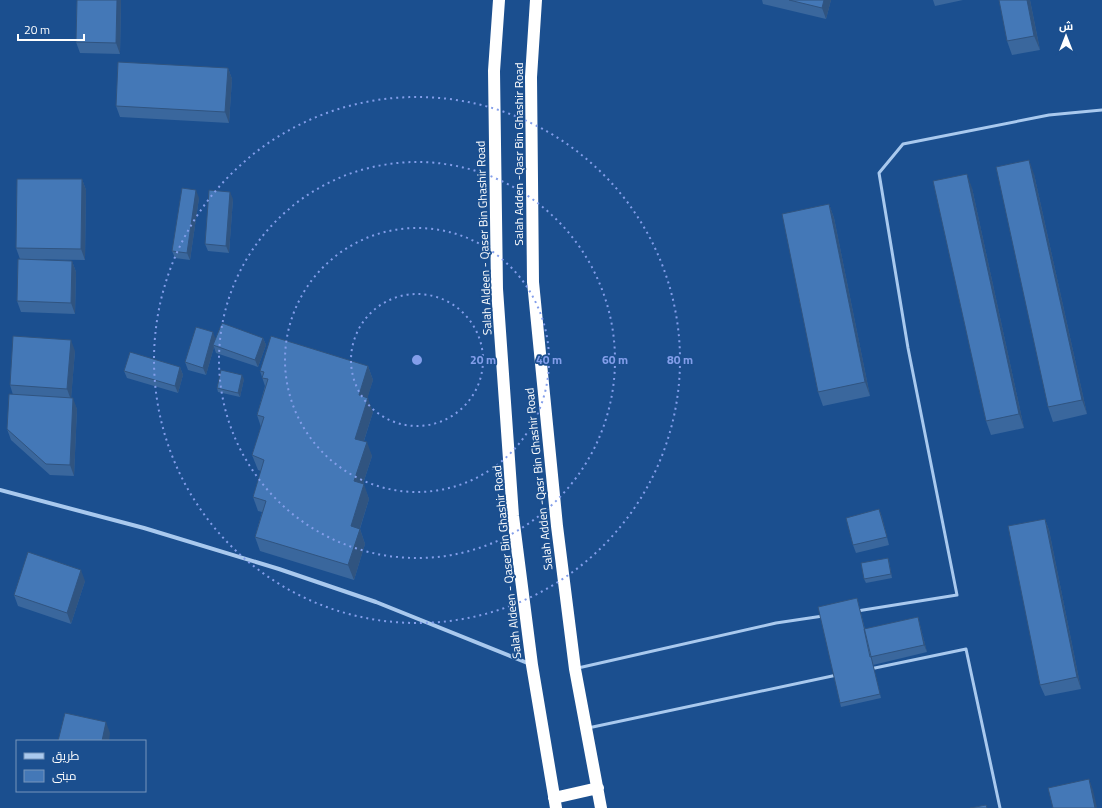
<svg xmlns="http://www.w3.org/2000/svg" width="1102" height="808" font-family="'Titillium Web',Cairo,sans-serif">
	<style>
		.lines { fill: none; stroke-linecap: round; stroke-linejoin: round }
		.lane { stroke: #a9c9ee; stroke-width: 3 }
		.street { stroke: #a9c9ee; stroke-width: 4 }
		.highway { stroke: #fff; stroke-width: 12 }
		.wall { fill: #3a679d }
		.shaded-wall { fill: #305480 }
		.building { fill: #4478b7; stroke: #305480 }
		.ring { fill: none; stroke: #839eea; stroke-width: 2; stroke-dasharray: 2 4 }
		.labels { text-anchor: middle; stroke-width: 3.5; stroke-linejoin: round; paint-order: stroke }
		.street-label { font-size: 12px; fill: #fff; stroke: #1b4f8f }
		.centre { fill: #839eea; stroke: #1b4f8f; stroke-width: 2 }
		.ring-label { font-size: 12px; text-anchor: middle; font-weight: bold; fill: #839eea; stroke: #1b4f8f; stroke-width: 3.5; stroke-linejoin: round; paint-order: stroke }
	</style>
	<rect width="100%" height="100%" fill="#1b4f8f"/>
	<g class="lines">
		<!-- lane -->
		<path class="lane" d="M857 611 957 595 908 348 879 173 903 144 1049 115 1102 110
			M578 668 776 623 823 616
			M870 669 966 649 1000 808
			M588 728 837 675"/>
		<!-- street -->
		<path class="street" d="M0 490 144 528 279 569 376 602 530 664"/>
		<!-- highway -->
		<path class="highway" d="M499 0 494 71 497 289 513 516 532 665 556 808
			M536 0 531 77 533 282 557 526 575 669 601 808
			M554 798 598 788"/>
	</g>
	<!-- wall -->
	<path class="wall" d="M77 0H121L120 54 80 53 76 42Z
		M762 0H831L826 19 763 4Z
		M933 0H963L935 6Z
		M1030 0 1040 50 1012 55 1007 41Z
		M228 68 232 79 229 123 120 117 116 106Z
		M1034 174 1087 414 1053 422 1048 407Z
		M82 179 86 190 85 260 21 259 72 261 76 272 75 314 21 312 17 301 20 259 16 248Z
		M972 188 1024 428 991 435 986 421Z
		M199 198 190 260 175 258 172 251Z
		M233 199 229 253 208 251 205 244Z
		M829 204 834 218 870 396 823 406 818 392Z
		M263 338 266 345 258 367 216 353 214 347 206 375 188 370 185 362 216 339Z
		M75 351 71 398 77 409 74 476 50 475 11 440 7 429 13 395 10 385Z
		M368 366 373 380 367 398 373 412 364 441 372 456 363 484 369 499 360 529 365 544 354 580 260 551 255 537 262 512 258 511 253 497 261 471 258 470 252 455 261 427 257 415 265 386 260 371Z
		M180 367 183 375 178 393 127 378 124 371Z
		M244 379 240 397 218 392 217 388Z
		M879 509 882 517 889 545 856 553 853 545Z
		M1045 519 1049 530 1081 689 1045 696 1040 685Z
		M889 561 892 578 866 583 864 579Z
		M85 581 71 624 18 606 14 595Z
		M857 598 865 629 918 617 920 625 927 652 873 665 881 698 841 707 840 703Z"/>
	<!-- shaded-wall -->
	<path class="shaded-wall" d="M117 0H121L120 54 116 43Z
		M824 0H831L826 19 822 8Z
		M1027 0H1030L1040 50 1034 36Z
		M228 68 232 79 229 123 225 112Z
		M1029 160 1034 174 1087 414 1082 400Z
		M967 174 972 188 1024 428 1019 414Z
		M82 179 86 190 85 260 81 249Z
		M196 190 199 198 190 260 187 253Z
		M230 192 233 199 229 253 226 246Z
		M829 204 834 218 870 396 865 382Z
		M72 261 76 272 75 314 71 303Z
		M213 332 216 340 213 345 214 347 206 375 203 368Z
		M263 338 266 345 258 367 255 360Z
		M71 340 75 351 71 400 67 389Z
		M368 366 373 380 364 409 359 395Z
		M180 367 183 375 178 393 175 386Z
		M242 375 244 379 240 397 238 393Z
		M73 398 77 409 74 476 70 465Z
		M368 398 373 412 360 453 355 439Z
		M367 442 372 456 359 496 354 481Z
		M364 484 369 499 356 541 351 526Z
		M879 509 882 517 889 545 887 537Z
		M1045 519 1049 530 1081 689 1077 677Z
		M360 529 365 544 354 580 348 565Z
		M888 558 889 561 892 578 891 574Z
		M81 570 85 581 71 624 67 613Z
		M918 617 920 625 927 652 924 645Z
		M106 722 110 733 109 741H102Z
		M1089 779 1093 790 1097 808H1095Z"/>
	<!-- building -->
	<path class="building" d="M77 0H117L116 43 76 42Z
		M789 0H824L822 8Z
		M999 0H1027L1034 36 1007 41Z
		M118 62 228 68 225 112 116 106Z
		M1029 160 1082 400 1048 407 996 167Z
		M967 174 1019 414 986 421 933 181Z
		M17 179H82L81 249 16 248Z
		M182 188 196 190 187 253 172 251Z
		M209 190 230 192 226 246 205 244Z
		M829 204 865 382 818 392 782 214Z
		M18 259 72 261 71 303 17 301Z
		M222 323 263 338 255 360 213 345Z
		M196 327 213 332 203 368 185 362Z
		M13 336 71 340 67 389 10 385Z
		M271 336 368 366 359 395 368 398 355 439 367 442 354 481 364 484 351 526 360 529 348 565 255 537 266 501 253 497 264 460 252 455 264 417 257 415 268 379 262 378 264 372 260 371Z
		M130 352 180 367 175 386 124 371Z
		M221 370 242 375 238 393 217 388Z
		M9 394 73 398 70 465 46 464 7 429Z
		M879 509 887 537 853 545 846 518Z
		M1045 519 1077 677 1040 685 1008 526Z
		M28 552 81 570 67 613 14 595Z
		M888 558 891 574 864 579 861 563Z
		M857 598 880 694 840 703 818 607Z
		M918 617 924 645 870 657 864 629Z
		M65 713 106 722 102 741H58Z
		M1089 779 1095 808H1053L1048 788Z
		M986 805 987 808H970Z"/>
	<!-- distance rings -->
	<g class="ring">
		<circle cx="417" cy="360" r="66"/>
		<circle cx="417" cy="360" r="132"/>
		<circle cx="417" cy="360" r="198"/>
		<circle cx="417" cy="360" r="263"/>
	</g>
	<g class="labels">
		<!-- street labels -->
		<g class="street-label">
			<text transform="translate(519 154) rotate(-90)" y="4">Salah Adden -Qasr Bin Ghashir Road</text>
			<text transform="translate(484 238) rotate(-92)" y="4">Salah Aldeen - Qaser Bin Ghashir Road</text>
			<text transform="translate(539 479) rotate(-96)" y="4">Salah Adden -Qasr Bin Ghashir Road</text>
			<text transform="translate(507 562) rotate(-96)" y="4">Salah Aldeen - Qaser Bin Ghashir Road</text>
		</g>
	</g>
	<circle cx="417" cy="360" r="6" class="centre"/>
	<g class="ring-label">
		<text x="483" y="364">20 m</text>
		<text x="549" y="364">40 m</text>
		<text x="615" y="364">60 m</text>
		<text x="680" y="364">80 m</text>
	</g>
	<!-- legend -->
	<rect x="16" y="740" width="130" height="52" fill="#1b4f8f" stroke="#7695bc"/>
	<rect x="24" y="753" width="20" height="6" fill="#a9c9ee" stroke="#7695bc"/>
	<text x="52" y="760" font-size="12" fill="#ffffff">طريق</text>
	<rect x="24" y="770" width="20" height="12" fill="#4478b7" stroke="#7695bc"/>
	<text x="52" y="780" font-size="12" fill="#ffffff">مبنى</text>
	<!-- north arrow -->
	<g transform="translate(1066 36)" stroke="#1b4f8f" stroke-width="3" paint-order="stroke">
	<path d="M0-3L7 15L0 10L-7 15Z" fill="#ffffff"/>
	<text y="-6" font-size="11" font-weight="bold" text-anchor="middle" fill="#ffffff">ش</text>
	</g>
	<!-- scale -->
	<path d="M18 34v6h66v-6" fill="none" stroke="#ffffff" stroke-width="2"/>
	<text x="24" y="34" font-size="12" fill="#ffffff" stroke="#1b4f8f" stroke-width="3" paint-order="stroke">20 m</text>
</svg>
